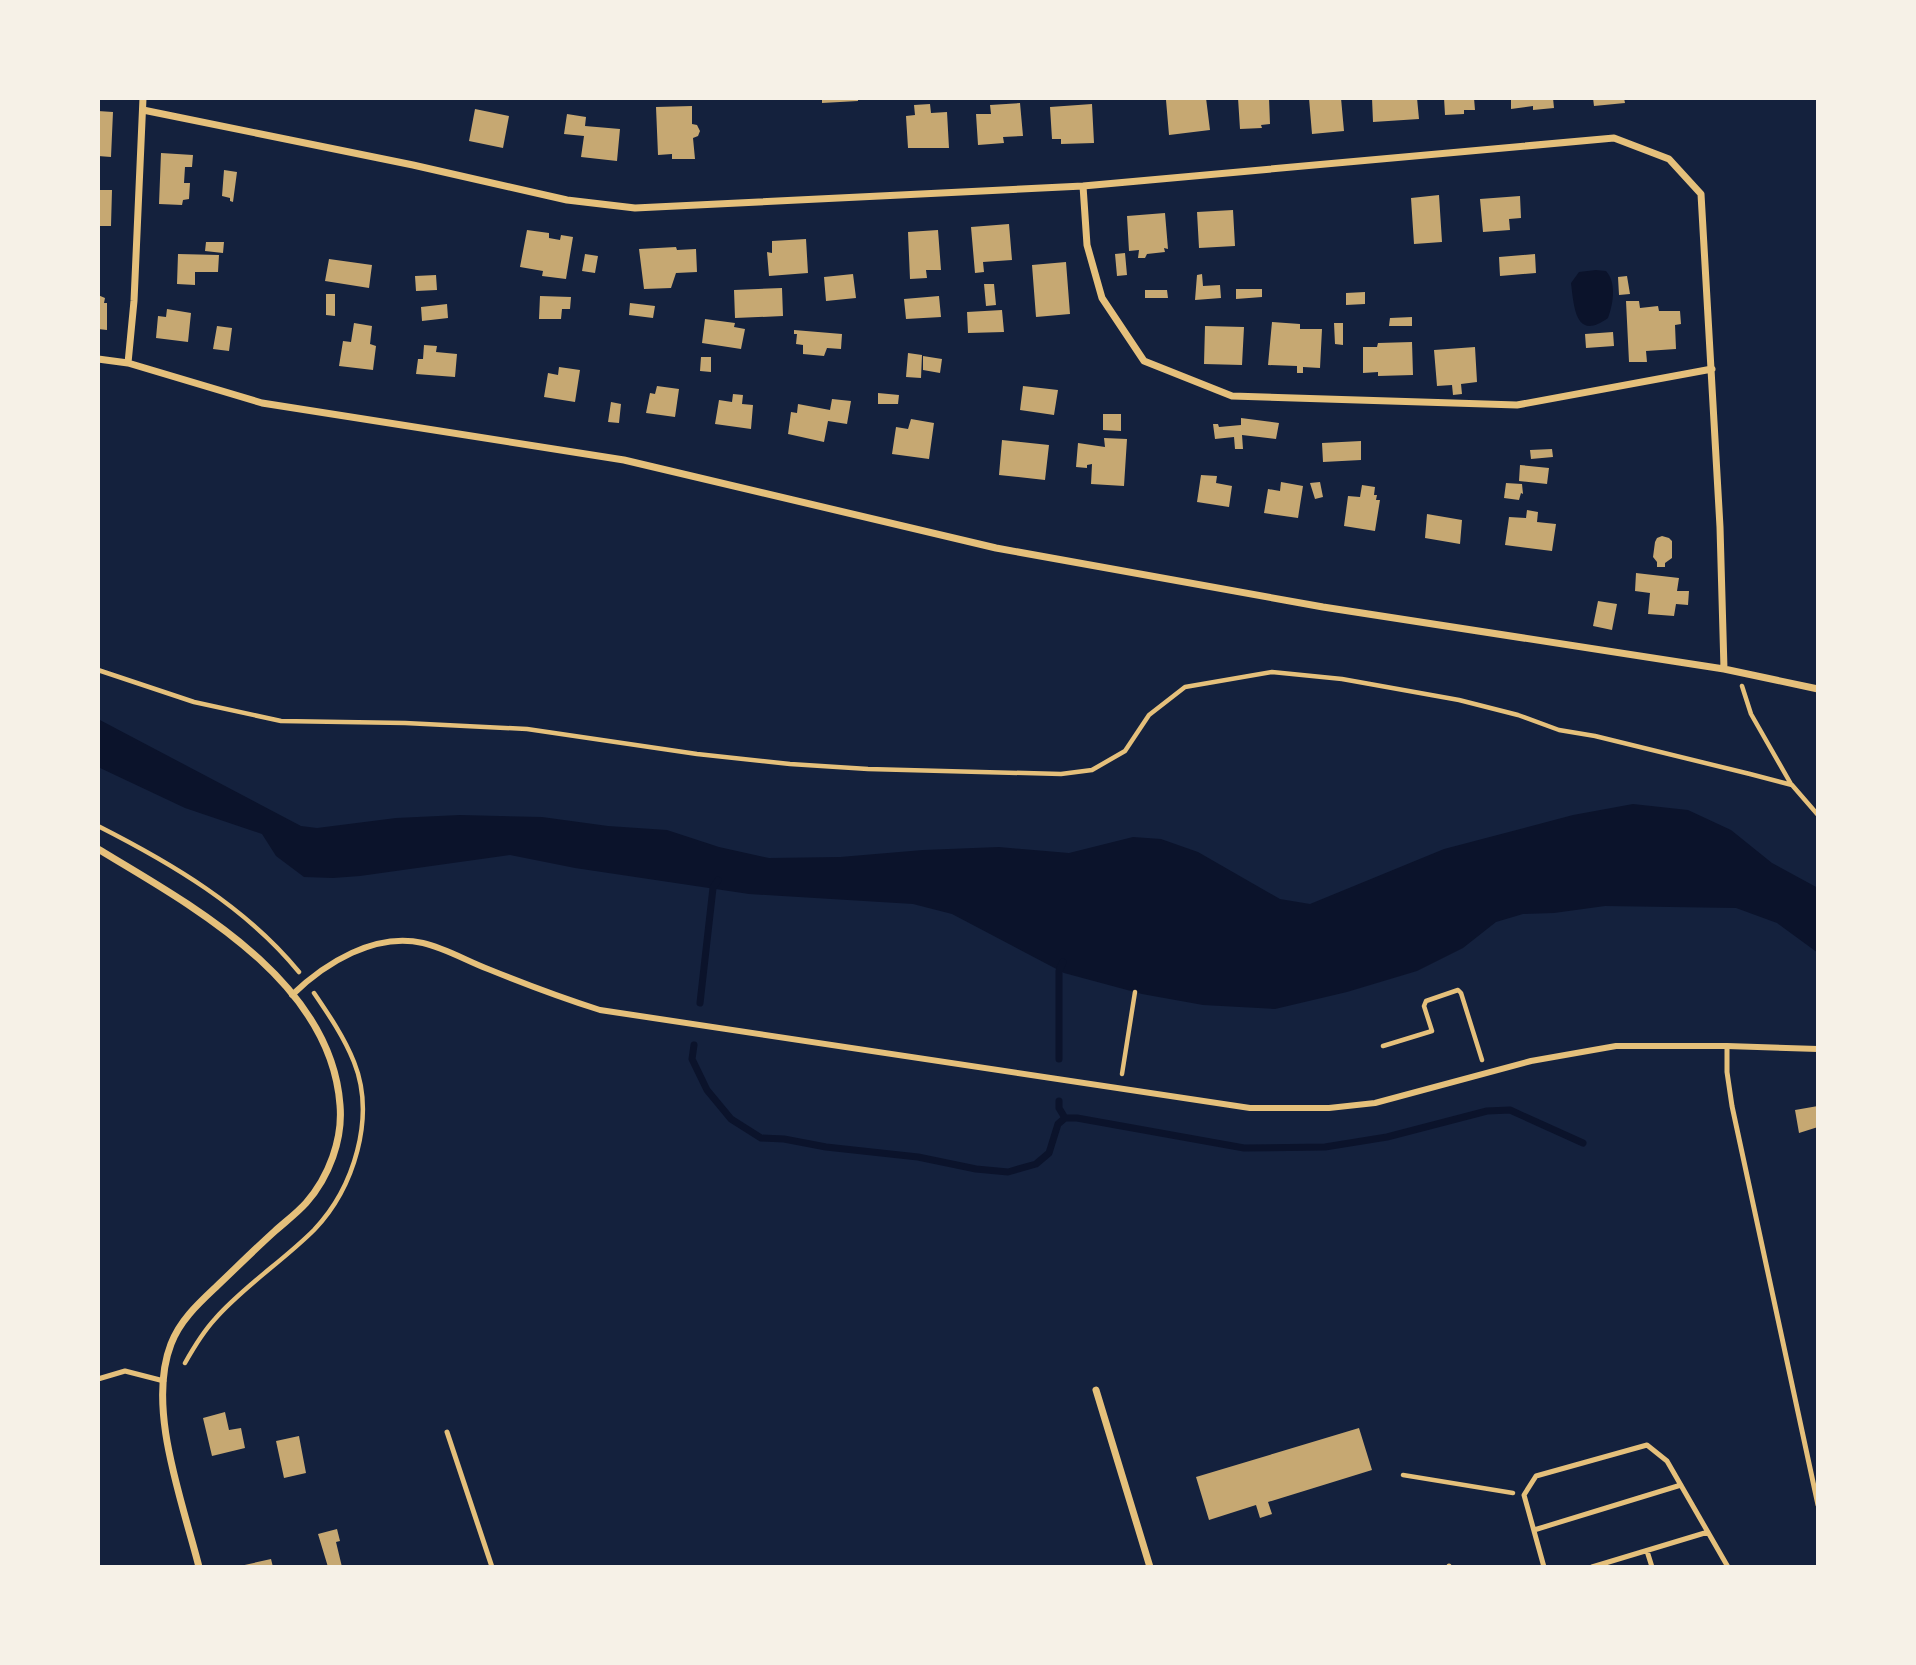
<svg xmlns="http://www.w3.org/2000/svg" width="1916" height="1665" font-family="'Open Sans',sans-serif">
	<style>
		.water { fill: #0b132b }
		.lines { fill: none; stroke-linecap: round; stroke-linejoin: round }
		.stream { stroke: #0b132b; stroke-width: 7 }
		.building { fill: #c6a872 }
		.path { stroke: #e5c07b; stroke-width: 4.5 }
		.service { stroke: #e5c07b; stroke-width: 5 }
		.pedestrian { stroke: #e5c07b; stroke-width: 6 }
		.minor { stroke: #e5c07b; stroke-width: 7 }
	</style>
	<rect width="100%" height="100%" fill="#14213d"/>
	<!-- water -->
	<path class="water" d="M1596 270 1606 271C1617 283 1613 304 1608 318 1575 342 1574 306 1571 283L1579 272Z
		M98 719 301 826 317 828 396 818 460 815 542 817 608 826 667 830 719 847 769 858 840 857 923 850 999 847 1069 853 1133 837 1161 839 1198 852 1280 899 1310 904 1444 849 1573 815 1633 804 1688 810 1731 830 1772 863 1818 888V953L1777 923 1736 908 1605 906 1554 913 1523 914 1496 922 1463 948 1417 971 1347 992 1275 1009 1203 1005 1142 994 1064 973 952 914 913 904 749 894 575 868 510 855 360 876 333 878 304 877 276 856 262 834 185 808 98 767Z"/>
	<g class="lines">
		<!-- stream -->
		<path class="stream" d="M700 1003 713 888 718 880
			M694 1045 692 1059 707 1090 731 1119 761 1138 784 1139 826 1147 918 1157 976 1169 1008 1172 1036 1164 1049 1153 1058 1124 1065 1118H1077L1244 1148 1325 1147 1387 1137 1487 1111 1510 1110 1583 1143
			M1059 1059V971L1063 962
			M1059 1101V1108L1065 1118"/>
	</g>
	<!-- building -->
	<path class="building" d="M822 98H858V101L822 103Z
		M1181 98H1206L1210 130 1169 135 1166 100Z
		M1238 98H1269L1270 124 1261 125 1262 128 1240 129Z
		M1309 98H1341L1344 131 1312 134Z
		M1372 98H1417L1419 119 1373 122Z
		M1444 98H1474L1475 110H1464V114L1445 115Z
		M1511 98H1553L1554 108 1533 110V106L1511 109Z
		M1593 98H1624L1625 103 1594 106Z
		M1020 103 1023 136 1003 137 1004 143 978 145 976 114H991L990 105Z
		M930 104 931 113 947 112 949 148H908L906 116 915 115 914 105Z
		M1092 104 1094 143 1061 144V139H1052L1050 107Z
		M692 106V124L697 125 700 131 698 136 693 138 695 159H672V154L658 155 656 107Z
		M475 109 509 116 503 148 469 141Z
		M98 111 113 112 111 157 98 156Z
		M567 114 586 117 585 126 620 129 617 161 581 157 584 136 564 134Z
		M161 153 193 155 192 167H185L184 183H190L189 199 183 200 182 205 159 204Z
		M224 170 237 172 233 202 230 201V198L222 196Z
		M98 190H112L111 226H98Z
		M1439 195 1442 242 1414 244 1411 198Z
		M1520 196 1521 218 1509 219 1510 230 1483 232 1480 199Z
		M1233 210 1235 246 1199 248 1197 212Z
		M1165 213 1168 249 1164 248 1165 252 1147 254 1145 258H1138L1139 250 1129 251 1127 216Z
		M1009 224 1012 260 983 262 984 272 975 273 971 227Z
		M527 230 549 233V238L560 240 561 235 573 237 566 279 542 276 543 271 520 267Z
		M938 230 941 270H926L927 278 910 279 908 232Z
		M806 239 808 273 769 276 767 252 772 253V241Z
		M206 242H224L223 253 205 251Z
		M676 247 677 250 696 249 697 272 676 273 671 288 644 289 639 249Z
		M1125 253 1127 275 1117 276 1115 254Z
		M178 254 219 255 218 272H195V285L177 284Z
		M585 254 598 256 595 273 582 271Z
		M1535 254 1536 273 1500 276 1499 257Z
		M329 259 372 265 369 288 325 281Z
		M1066 262 1070 314 1036 317 1032 265Z
		M853 274 856 298 826 301 824 277Z
		M1202 274 1203 286 1220 285 1221 298 1195 300 1197 275Z
		M436 275 437 290 416 291 415 276Z
		M1627 276 1630 294 1619 295 1618 277Z
		M984 284H994L996 305 986 306Z
		M782 288 783 316 735 318 734 290Z
		M1236 289H1262V297L1236 299Z
		M1145 290H1167L1168 298H1145Z
		M1365 292V304L1346 305V293Z
		M326 294H335V316L326 315Z
		M98 295 105 298 104 303H107V330L98 329Z
		M540 296 571 297 570 309H562L561 319H539Z
		M939 296 941 317 906 319 904 299Z
		M1626 301H1639L1640 308 1658 306 1659 311H1680L1681 324 1675 325 1676 349 1646 351 1647 362H1629Z
		M630 303 655 306 653 318 629 315Z
		M447 304 448 318 422 321 421 307Z
		M167 309 191 313 188 342 156 338 158 316 166 317Z
		M1002 310 1004 332 968 333 967 312Z
		M1412 317V326H1389L1390 318Z
		M705 319 735 323 734 327 745 329 741 349 702 343Z
		M1272 322 1300 324V329H1322L1320 368 1303 367V373H1297V366L1268 365Z
		M354 323 372 326 370 344 376 346 373 370 339 366 343 341 351 342Z
		M1334 323H1343V345L1335 344Z
		M217 326 232 328 229 351 213 349Z
		M1205 326 1244 327 1242 365 1204 364Z
		M794 330 842 334 841 349 827 348 824 356 803 354V345L796 344 797 334H794Z
		M1613 332 1614 346 1586 348 1585 334Z
		M1412 342 1413 375 1378 376V372L1363 373V347H1377L1378 343Z
		M424 345 437 346 436 352 457 354 455 377 416 374 418 359H423Z
		M1475 347 1477 382 1461 384 1462 394 1453 395 1452 385 1437 386 1434 350Z
		M908 353 922 355 921 378 906 377Z
		M923 356 942 359 940 373 923 370Z
		M701 357H711V372L700 371Z
		M559 367 580 370 575 402 544 397 548 373 558 375Z
		M657 386 679 389 675 417 646 413 650 393 655 394Z
		M1023 386 1058 390 1054 415 1020 410Z
		M878 393 899 395 898 404H878Z
		M733 394 743 395 742 404 753 405 751 429 715 424 719 400 732 402Z
		M832 399 851 401 847 424 828 421 824 442 788 434 791 412 797 413 798 404 830 410Z
		M611 402 621 404 619 423 608 422Z
		M1103 414H1121V431L1103 430Z
		M1241 418 1279 423 1276 439 1242 435 1243 449H1235L1234 437 1215 439 1213 424H1218L1219 427 1241 425Z
		M911 419 934 423 929 459 892 454 896 427 908 429Z
		M1104 438 1127 439 1124 486 1091 484 1092 464 1087 465V468L1076 467 1078 443 1105 447Z
		M1002 440 1049 445 1045 480 999 475Z
		M1361 441V460L1323 462 1322 443Z
		M1552 449 1553 457 1531 459 1530 450Z
		M1520 465 1549 468 1547 484 1519 481Z
		M1201 475 1217 476 1216 483 1232 486 1229 507 1197 502Z
		M1281 482 1303 486 1298 518 1264 513 1268 489 1280 491Z
		M1320 482 1323 497 1315 499 1310 483Z
		M1506 483 1522 484 1523 494 1521 493 1519 500 1504 498Z
		M1362 485 1375 487 1374 495H1377L1376 500H1380L1375 531 1344 526 1348 496 1360 497Z
		M1527 510 1538 512 1537 522 1556 524 1552 551 1505 545 1509 517 1526 518Z
		M1427 514 1462 520 1460 544 1425 538Z
		M1662 536 1669 538 1672 541V558L1665 563V567H1657V562L1653 557 1655 542 1657 538Z
		M1636 573 1679 578 1677 591H1689L1688 605 1676 604 1674 616 1648 614 1650 593 1635 591Z
		M1598 601 1617 604 1612 630 1593 626Z
		M1818 1106V1127L1799 1133 1795 1110Z
		M225 1412 229 1430 241 1428 245 1448 212 1456 203 1418Z
		M1359 1428 1372 1470 1268 1502 1272 1514 1260 1518 1256 1505 1209 1520 1196 1477Z
		M299 1436 306 1473 284 1478 276 1441Z
		M337 1529 340 1541 336 1542 342 1567H328L318 1534Z
		M271 1559 273 1567H240V1566Z"/>
	<g class="lines">
		<!-- path -->
		<path class="path" d="M98 670 194 702 281 721 405 723 527 729 697 754 790 764 868 769 1061 774 1092 770 1125 751 1149 715 1185 687 1272 672 1342 679 1459 700 1518 715 1559 730 1595 736 1750 774 1792 785 1818 815
			M1742 686 1751 714 1791 784
			M98 826C171 863 246 907 299 972
			M1383 1046 1432 1031 1424 1006 1426 1001 1458 990 1461 993 1482 1060
			M1122 1074 1135 992
			M185 1363C194 1347 203 1332 215 1319 244 1286 283 1261 314 1230 354 1188 376 1117 354 1062 344 1037 329 1015 314 993
			M1403 1475 1513 1493"/>
		<!-- service -->
		<path class="service" d="M1727 1046V1072L1732 1106 1818 1505
			M98 1379 125 1371 164 1381
			M447 1432 492 1567
			M1534 1530 1681 1485
			M1647 1551 1652 1567
			M1449 1566V1567
			M1544 1567 1524 1495 1536 1476 1647 1445 1667 1461 1728 1567
			M1592 1567 1708 1532"/>
		<!-- pedestrian -->
		<path class="pedestrian" d="M292 995C325 963 375 932 423 943 445 948 467 961 488 969 525 984 562 998 600 1010L1250 1108H1329L1375 1103 1531 1061 1616 1046H1727L1818 1049"/>
		<!-- minor -->
		<path class="minor" d="M143 110 413 165 567 200 635 208 1083 186 1614 138 1669 159 1701 194 1720 527 1724 669
			M1083 186 1087 245 1102 298 1144 361 1232 396 1517 405 1712 369
			M98 359 128 363 262 403 624 460 996 548 1323 607 1724 669 1818 689
			M128 363 134 301 143 98
			M98 849C193 906 331 981 340 1105 343 1139 329 1177 306 1203 297 1213 285 1222 275 1231 255 1249 236 1268 217 1286 199 1303 180 1320 171 1344 146 1408 183 1503 199 1567
			M1096 1390 1150 1567"/>
	</g>
	<!-- border -->
	<rect width="1916" height="1665" fill="none" stroke="#f6f1e7" stroke-width="200"/>
</svg>
